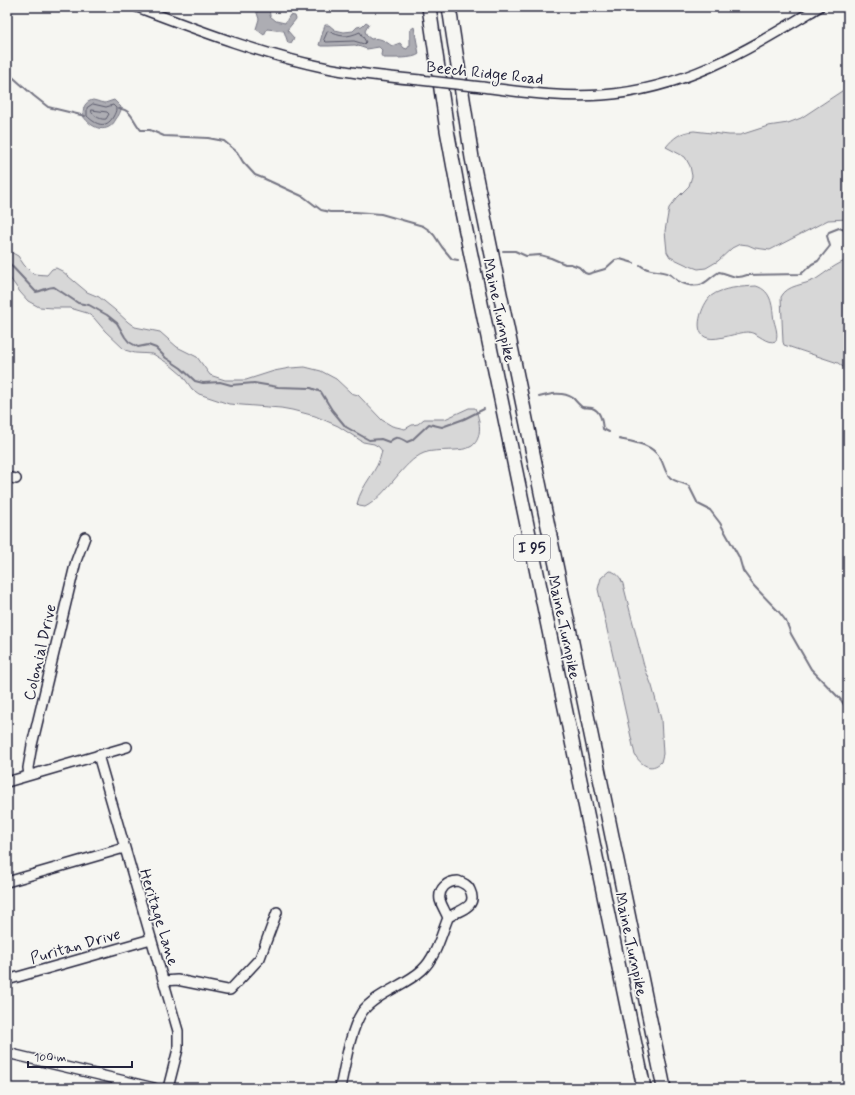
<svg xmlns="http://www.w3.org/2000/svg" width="855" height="1095" font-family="Mynerve,sans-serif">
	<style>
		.green { fill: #d7d7d7; stroke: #7c7c89 }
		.water { fill: #adadb3; stroke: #757583 }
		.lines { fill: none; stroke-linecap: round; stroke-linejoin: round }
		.shore { stroke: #5a5a6b; stroke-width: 1 }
		.stream { stroke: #757583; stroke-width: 2 }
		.minor-casing { stroke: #22223b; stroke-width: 12 }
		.highway-casing { stroke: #22223b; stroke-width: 16 }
		.minor { stroke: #f6f6f2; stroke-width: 9 }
		.highway { stroke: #f6f6f2; stroke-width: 13 }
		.minor-bridge-casing { stroke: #22223b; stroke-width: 12; stroke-linecap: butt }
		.minor-bridge { stroke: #f6f6f2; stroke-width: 9 }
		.labels { text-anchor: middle; stroke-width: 3.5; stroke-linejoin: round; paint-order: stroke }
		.shield { fill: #f6f6f2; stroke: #626272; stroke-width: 1 }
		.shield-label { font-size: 15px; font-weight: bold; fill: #22223b }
		.street-label { font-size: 16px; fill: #22223b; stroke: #f6f6f2 }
	</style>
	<rect width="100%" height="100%" fill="#f6f6f2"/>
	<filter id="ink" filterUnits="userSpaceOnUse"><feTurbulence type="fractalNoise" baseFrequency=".025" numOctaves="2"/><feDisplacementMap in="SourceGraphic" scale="8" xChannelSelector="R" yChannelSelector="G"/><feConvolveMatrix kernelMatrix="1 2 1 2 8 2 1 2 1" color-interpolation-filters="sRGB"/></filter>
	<g filter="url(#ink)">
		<!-- green -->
		<path class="green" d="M848 87V219L828 220 770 250 755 248 748 245 740 244 732 248 718 261 706 268 698 269 687 265 670 257 667 252 665 231 669 208 676 199 689 186 692 176 690 166 685 157 666 147C674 137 681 132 694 131L729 135H740L768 126 788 123 801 118Z
			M7 250 18 256 24 265 33 274 47 275 52 269 56 268 62 271 87 292 99 297 115 310 128 322 135 327 160 332 177 347 197 357 210 375 225 380H246L274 371 290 368 305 367 321 371 336 379 351 393 358 395 382 420 392 426 405 429 412 425 418 424 424 419H445L469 408H475C480 419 483 438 472 446 463 453 436 448 424 453 403 461 387 496 365 507L359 506 357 504C362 483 378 472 382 451L379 447 374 444 363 442 338 426 315 416 292 410 281 408 229 404 199 394 192 389 182 375 169 364 153 354 135 353 125 350 105 331 94 318 87 313 70 308H54L39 307 28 301 20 292 7 274Z
			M848 260V371L838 363 784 345 783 342 781 297C788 284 803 286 816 279 827 272 835 264 848 260Z
			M756 286C773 291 772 308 774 321 776 328 778 334 776 341 766 345 759 333 748 332 738 332 717 341 708 338 691 334 702 304 711 296 723 287 742 287 756 286Z
			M609 571C616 571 621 578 623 584L644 666 652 686 661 719 663 754 661 762C651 772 641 765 635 755L598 589 601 578Z"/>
		<!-- water -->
		<path class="water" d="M255 7H269L270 16 276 21 285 23 290 15 295 16 296 19 287 30 294 38 291 43H288L284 31 267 29 264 35 256 29 259 19Z
			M366 22 369 24 365 31 367 36 371 39C380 37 385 41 392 46L400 43 404 48 407 49 410 45V30L414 27 419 54C414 59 392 58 383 58L381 55 382 50 379 47 367 49 355 45 329 46H321L319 45 325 25H329L335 30 344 32 353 31 357 27 362 26Z
			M93 100 105 103 114 100 121 107C121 112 119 115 116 119 108 135 92 129 83 116 83 108 84 102 93 100Z"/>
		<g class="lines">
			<!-- shore -->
			<path class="shore" d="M328 31C341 37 346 38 360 32L366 42 364 44 354 41 326 42 324 40Z
				M93 104 106 107 113 105 116 108C116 112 115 113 113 117 106 129 96 125 87 116V108Z
				M92 110 107 112 109 114 106 119C101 120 96 117 92 113Z"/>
			<!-- stream -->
			<path class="stream" d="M7 72 34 96 48 107 85 116
				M119 109C131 108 134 123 141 130H150L164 136 208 138 224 141 237 152 243 162 255 175 265 179 304 197 321 210 330 212H355L381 214 423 226 429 230 434 235 442 247 452 259 458 260
				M503 251H515L526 256 540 255 551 258 565 264H571L579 267 585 273 588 274 605 269 615 260 620 259 634 263
				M7 261 36 292C43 291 47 287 54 287L78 303 89 305 107 315 117 323 125 337 129 342 138 347 148 345 156 348 166 358 181 368 195 381 203 383 220 382 231 385 254 383 278 387 311 388 321 392 332 410 346 427 369 440 381 439 389 442C396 436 399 437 407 442L412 440 429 424 442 427 464 419 484 409
				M640 265C648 272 658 270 667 273 673 275 675 280 680 282 683 284 686 284 689 285 705 288 707 279 719 272 731 274 734 280 747 275L801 274 812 264 818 261 830 246 827 236 829 232 839 228 848 231
				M539 397C550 394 562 391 573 398 576 401 579 405 582 407 585 408 589 407 592 408 601 411 602 421 603 429L609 432
				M619 439C634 442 652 444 660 458 665 465 664 474 672 479 677 482 684 483 689 486L698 504 710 510 720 523 739 557 743 571 754 586 779 612 786 621 791 634 811 669 841 700 848 711"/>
			<!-- minor casing -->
			<g class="minor-casing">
				<path id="minor" d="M137 7C198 30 260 54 323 67 355 74 388 77 420 80
					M482 87C522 92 562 98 602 95 686 89 749 49 819 7
					M7 477 16 479
					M98 755 178 1031V1049L168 1088
					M29 775 28 768 32 745 76 561 85 537
					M7 782 127 747
					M458 881C463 883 468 885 470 890 479 909 456 910 448 918 446 912 442 907 440 900 438 889 447 881 458 881Z
					M7 882 124 848
					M7 980 151 939
					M164 981 177 980 227 990H230L260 958 277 912
					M7 1053 154 1088
					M340 1088C345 1066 350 1030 362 1012 375 994 406 985 422 970 436 957 441 935 448 918"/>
			</g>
			<!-- highway casing -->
			<g class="highway-casing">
				<path id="highway" d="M429 7 447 130 462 212 644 1088
					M449 7 472 158 664 1088"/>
			</g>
			<!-- minor -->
			<use href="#minor" class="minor"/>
			<!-- highway -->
			<use href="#highway" class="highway"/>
			<!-- minor-bridge casing -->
			<g class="minor-bridge-casing">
				<path id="minor-bridge" d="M420 80 482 87"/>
			</g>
			<!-- minor-bridge -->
			<use href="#minor-bridge" class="minor-bridge"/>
		</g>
	</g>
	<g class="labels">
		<!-- shield labels -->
		<rect class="shield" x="514" y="535" width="36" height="26" rx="3"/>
		<g class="shield-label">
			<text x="532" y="553">I 95</text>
		</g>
		<!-- street labels -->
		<g class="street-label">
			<text transform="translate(485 72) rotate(6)" y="6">Beech Ridge Road</text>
			<text transform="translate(500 310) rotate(78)" y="6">Maine Turnpike</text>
			<text transform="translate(565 627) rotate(78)" y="6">Maine Turnpike</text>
			<text transform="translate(39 652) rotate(-77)" y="6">Colonial Drive</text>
			<text transform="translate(160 917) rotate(73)" y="6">Heritage Lane</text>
			<text transform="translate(632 944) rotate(78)" y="6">Maine Turnpike</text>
			<text transform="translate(75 945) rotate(-16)" y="6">Puritan Drive</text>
		</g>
	</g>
	<!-- margin -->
	<rect width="855" height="1095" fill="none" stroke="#f6f6f2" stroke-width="24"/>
	<rect x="12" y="12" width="831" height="1071" fill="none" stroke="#22223b" stroke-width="1.5" filter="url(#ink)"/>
	<!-- scale -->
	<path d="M28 1061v6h104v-6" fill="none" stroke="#22223b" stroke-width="2"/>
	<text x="34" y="1061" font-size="12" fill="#22223b" stroke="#f6f6f2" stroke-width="3" paint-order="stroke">100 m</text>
</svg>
